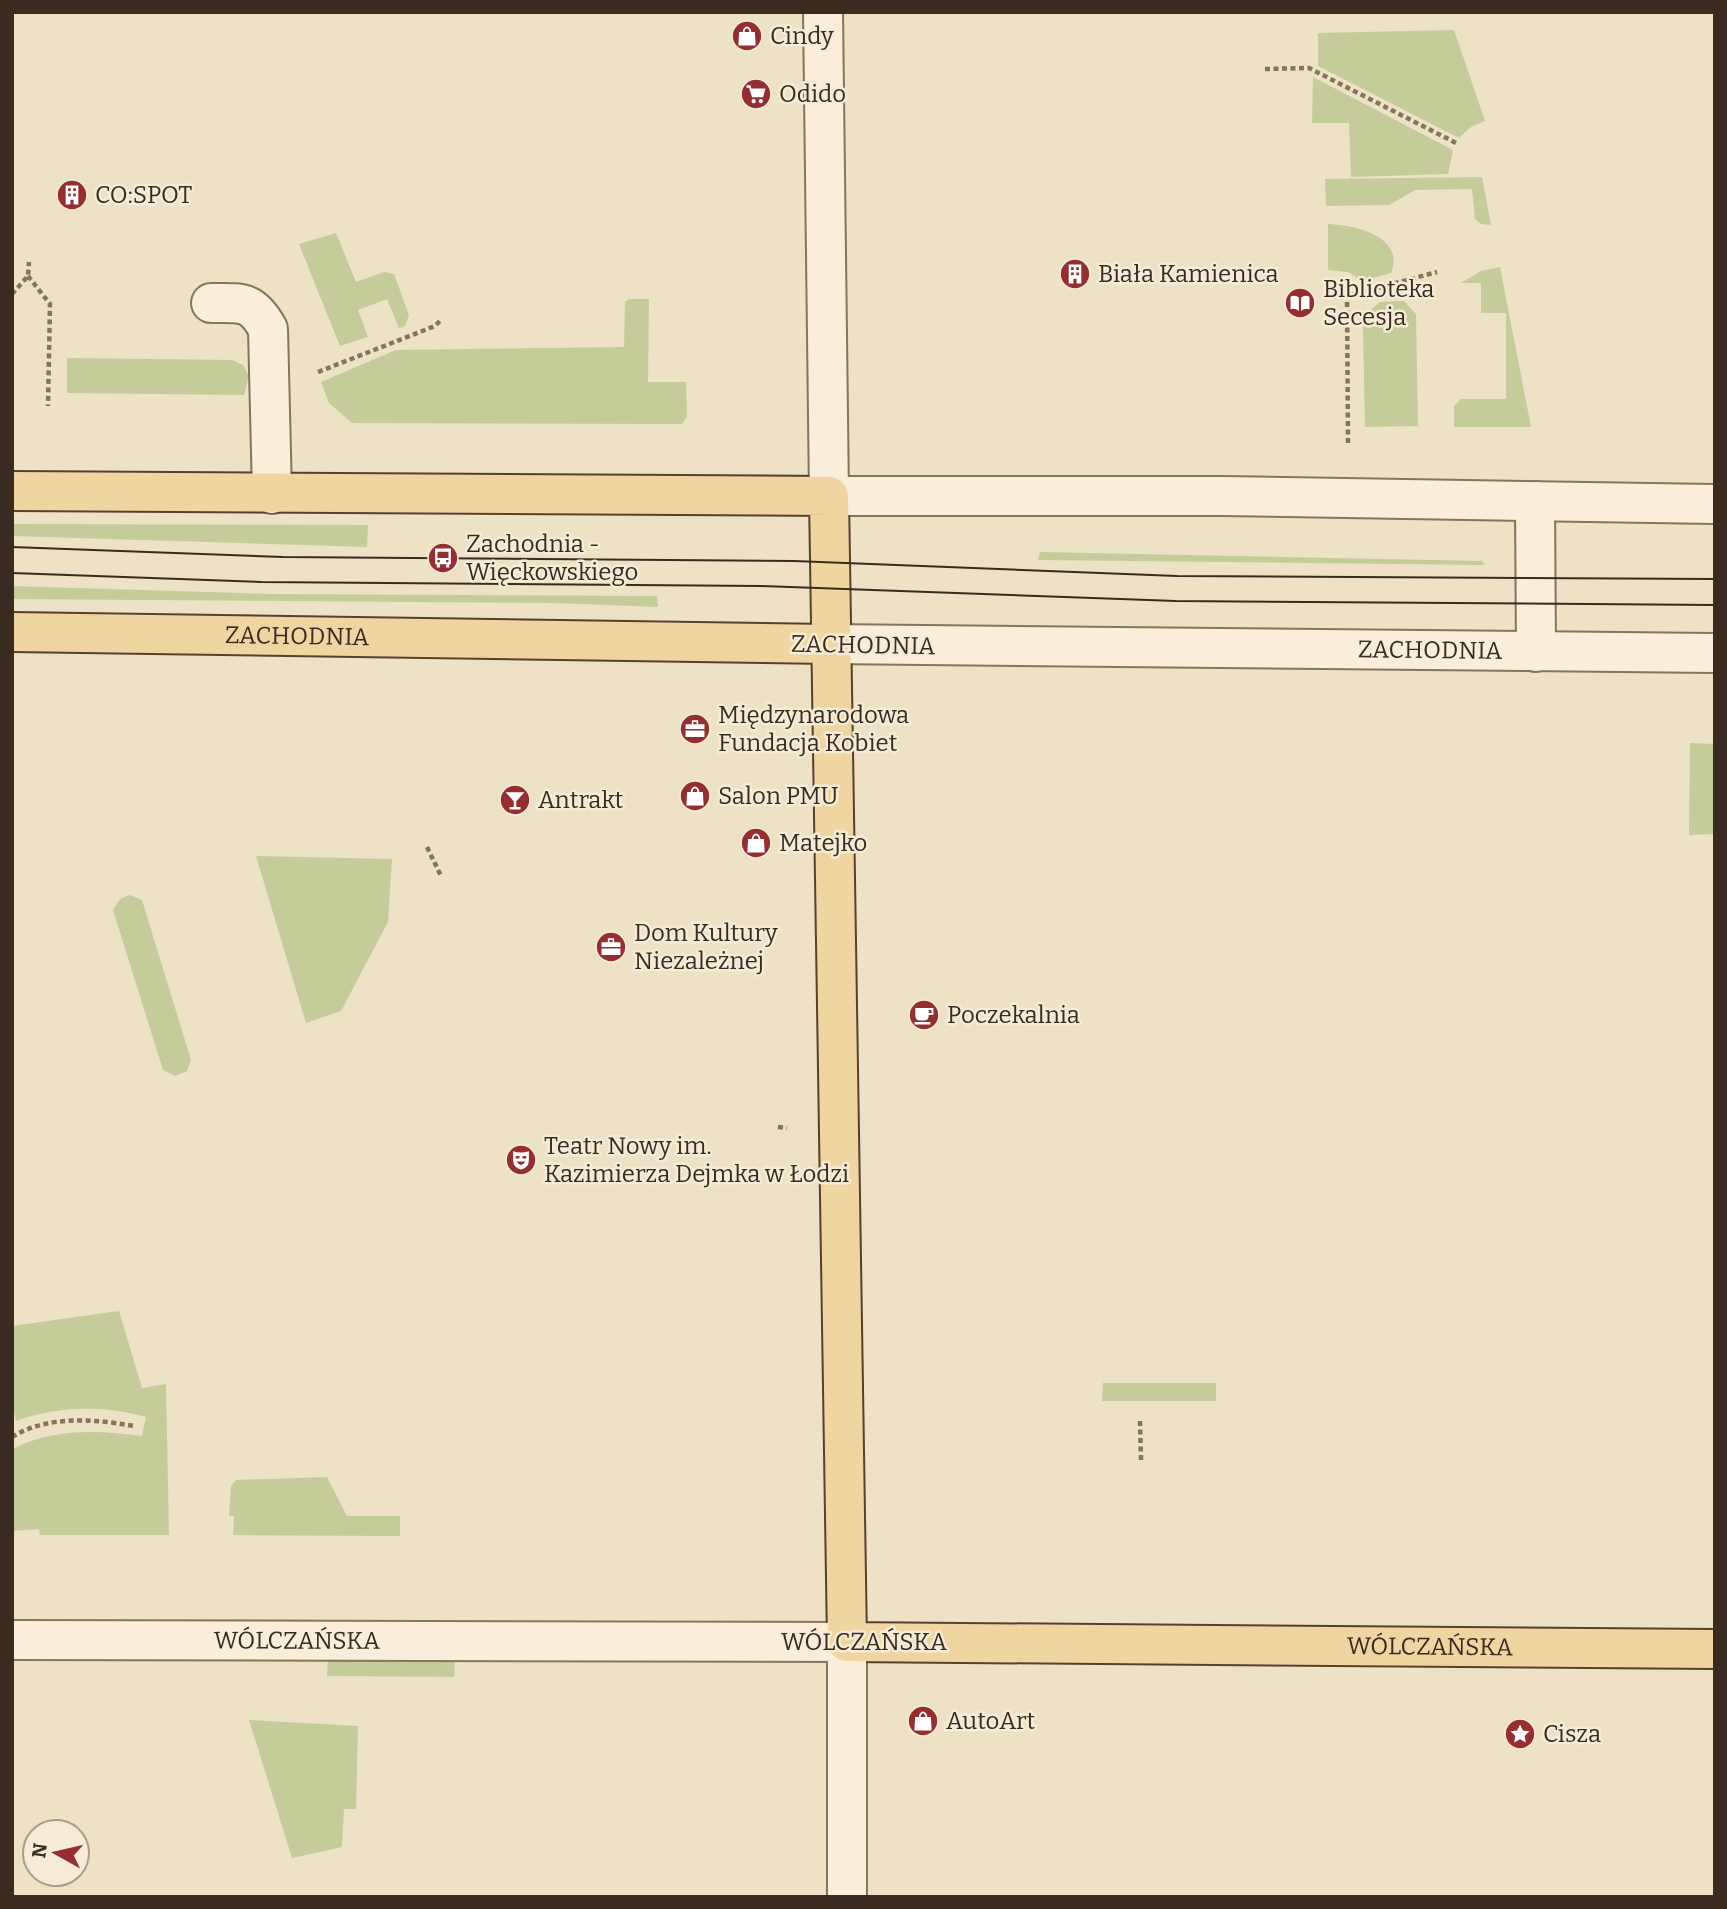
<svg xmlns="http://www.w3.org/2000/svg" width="1727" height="1909" font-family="Bitter,serif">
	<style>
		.green { fill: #c6cb9a }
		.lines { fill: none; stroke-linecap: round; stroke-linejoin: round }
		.minor-casing { stroke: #88735c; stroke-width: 42 }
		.major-casing { stroke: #564130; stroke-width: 42 }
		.path { stroke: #88735c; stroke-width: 4.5; stroke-dasharray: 5 3.5; stroke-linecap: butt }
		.minor { stroke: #f8eeda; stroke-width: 38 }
		.major { stroke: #efd5a0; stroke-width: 38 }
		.tram { stroke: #392b20; stroke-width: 2 }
		.labels { text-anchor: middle; stroke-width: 5; stroke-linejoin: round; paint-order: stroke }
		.poi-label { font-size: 24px; fill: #392b20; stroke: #f5ebd6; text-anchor: start }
		.street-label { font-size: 24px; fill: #392b20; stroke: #f5ebd6 }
	</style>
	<rect width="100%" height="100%" fill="#ede1c6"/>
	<!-- green -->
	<path class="green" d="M1454 30 1485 121 1471 127 1459 138 1318 66V33Z
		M1313 77 1453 150 1448 174 1351 177 1349 123H1312Z
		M1482 177 1491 225 1481 224 1475 219 1472 189 1415 190 1389 205 1326 206 1325 179Z
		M1328 224C1354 225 1406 236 1391 273L1362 281 1348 272 1328 270Z
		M336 233 356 282 384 272 394 274 409 315 405 326 399 328 387 299 358 310 368 337 340 346 299 244Z
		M1500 267 1531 427H1454V406L1461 399H1506V313H1481V283H1461L1481 271Z
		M629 299H649L648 382H686L687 416 682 424 352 423 329 403 321 382 396 350 624 347 625 302Z
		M1404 301 1416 314 1418 426 1365 427 1363 326 1366 314 1380 302Z
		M67 358 232 360 243 365 249 376 244 395 67 393Z
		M12 524 368 525 367 547 12 536Z
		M1040 552 1482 561 1485 565 1038 560Z
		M12 586 270 594 657 596 658 607 555 603 12 599Z
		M1690 743 1715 744V834L1689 835Z
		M256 856 392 859 388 922 341 1011 306 1023Z
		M130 895 142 900 191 1060 187 1071 175 1076 163 1070 113 910 120 899Z
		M119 1311 142 1388 166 1384 169 1535H40L39 1529 12 1531V1449C54 1428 98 1430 142 1436L146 1417C103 1405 58 1406 16 1421L12 1402V1326Z
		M1103 1383H1216V1401H1102Z
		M327 1477 347 1516H400V1536L233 1535 234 1516H229L231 1486 236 1480Z
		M455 1657 454 1677 327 1676 328 1658Z
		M249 1720 358 1726 356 1809H344L342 1847 292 1858Z"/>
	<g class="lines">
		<!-- minor casing -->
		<g class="minor-casing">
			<g id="minor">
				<path d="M823 12 829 496H1222L1715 504"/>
				<path d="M211 303C242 303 252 300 268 329L272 494"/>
				<path d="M1535 501 1536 652"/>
				<path id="s1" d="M830 644 1715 653"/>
				<path id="s2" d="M12 1640 847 1642V1897"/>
			</g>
		</g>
		<!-- major casing -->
		<g class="major-casing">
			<g id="major">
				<path id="s3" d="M12 491 829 496 847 1642 1715 1649"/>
				<path id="s4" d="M12 632 830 644"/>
			</g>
		</g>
		<!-- path -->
		<path class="path" d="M1265 69 1309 68 1458 144
			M28 276 50 304 48 406
			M12 294 28 276 29 262
			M318 372 435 326 442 319
			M1348 443 1347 296 1437 272
			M427 847 441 876
			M778 1127 787 1128
			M1140 1421 1141 1460
			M12 1437C47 1415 95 1419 134 1426"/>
		<!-- minor -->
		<use href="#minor" class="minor"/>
		<!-- major -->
		<use href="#major" class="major"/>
		<!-- tram -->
		<path class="tram" d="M12 547 283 557 794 561 1177 576 1715 579
			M12 573 261 582 760 586 1176 601 1715 605"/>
	</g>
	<!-- icons -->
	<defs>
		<g id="shop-disc" transform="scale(1.575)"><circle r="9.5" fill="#952e31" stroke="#f5ebd6"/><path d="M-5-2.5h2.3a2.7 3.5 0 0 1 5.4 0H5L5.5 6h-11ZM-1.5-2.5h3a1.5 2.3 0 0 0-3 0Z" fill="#fff"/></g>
		<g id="supermarket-disc" transform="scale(1.575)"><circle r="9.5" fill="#952e31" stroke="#f5ebd6"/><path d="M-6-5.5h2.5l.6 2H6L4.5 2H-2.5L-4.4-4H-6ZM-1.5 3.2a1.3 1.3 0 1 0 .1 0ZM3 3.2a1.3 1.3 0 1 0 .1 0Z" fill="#fff"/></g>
		<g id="building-disc" transform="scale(1.575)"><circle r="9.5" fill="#952e31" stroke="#f5ebd6"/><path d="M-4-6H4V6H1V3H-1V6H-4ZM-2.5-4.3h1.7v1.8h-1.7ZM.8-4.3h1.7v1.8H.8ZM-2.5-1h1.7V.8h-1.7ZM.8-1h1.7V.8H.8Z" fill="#fff"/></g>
		<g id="library-disc" transform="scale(1.575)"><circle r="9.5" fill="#952e31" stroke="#f5ebd6"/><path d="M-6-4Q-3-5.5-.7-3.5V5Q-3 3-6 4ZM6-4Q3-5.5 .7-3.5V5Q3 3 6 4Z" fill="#fff"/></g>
		<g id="bus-disc" transform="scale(1.575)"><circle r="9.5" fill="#952e31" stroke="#f5ebd6"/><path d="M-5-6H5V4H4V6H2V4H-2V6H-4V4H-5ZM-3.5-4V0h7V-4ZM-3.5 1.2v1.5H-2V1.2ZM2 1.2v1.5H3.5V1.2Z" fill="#fff"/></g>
		<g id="office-disc" transform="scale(1.575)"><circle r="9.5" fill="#952e31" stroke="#f5ebd6"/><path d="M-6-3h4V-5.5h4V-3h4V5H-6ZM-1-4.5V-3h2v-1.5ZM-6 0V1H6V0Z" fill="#fff"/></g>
		<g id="bar-disc" transform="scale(1.575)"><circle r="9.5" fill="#952e31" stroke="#f5ebd6"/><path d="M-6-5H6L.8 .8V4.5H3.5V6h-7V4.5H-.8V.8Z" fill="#fff"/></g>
		<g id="cafe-disc" transform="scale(1.575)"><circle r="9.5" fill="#952e31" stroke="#f5ebd6"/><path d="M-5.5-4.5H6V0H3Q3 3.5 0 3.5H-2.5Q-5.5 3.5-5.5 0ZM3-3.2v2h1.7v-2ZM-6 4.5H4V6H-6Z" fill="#fff"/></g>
		<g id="theatre-disc" transform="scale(1.575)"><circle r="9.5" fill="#952e31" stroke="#f5ebd6"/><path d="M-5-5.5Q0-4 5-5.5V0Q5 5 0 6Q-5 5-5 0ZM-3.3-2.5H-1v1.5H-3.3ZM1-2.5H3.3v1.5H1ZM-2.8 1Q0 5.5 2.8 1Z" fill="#fff"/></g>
		<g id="sight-disc" transform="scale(1.575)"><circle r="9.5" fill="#952e31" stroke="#f5ebd6"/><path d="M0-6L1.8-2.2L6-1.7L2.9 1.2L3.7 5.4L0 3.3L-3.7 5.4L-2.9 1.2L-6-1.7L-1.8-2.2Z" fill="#fff"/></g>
	</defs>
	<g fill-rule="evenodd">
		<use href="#shop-disc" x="747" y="36"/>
		<use href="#supermarket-disc" x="756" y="94"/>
		<use href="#building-disc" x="72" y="195"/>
		<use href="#building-disc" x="1075" y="274"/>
		<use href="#library-disc" x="1300" y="303"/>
		<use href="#bus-disc" x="443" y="558"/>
		<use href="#office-disc" x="695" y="729"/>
		<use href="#shop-disc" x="695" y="796"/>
		<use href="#bar-disc" x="515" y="800"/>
		<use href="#shop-disc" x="756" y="843"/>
		<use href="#office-disc" x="611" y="947"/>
		<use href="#cafe-disc" x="924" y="1015"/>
		<use href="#theatre-disc" x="521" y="1160"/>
		<use href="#shop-disc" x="923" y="1721"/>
		<use href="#sight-disc" x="1520" y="1734"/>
	</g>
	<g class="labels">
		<!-- poi labels -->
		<g class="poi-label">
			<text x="770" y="44">Cindy</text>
			<text x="779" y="102">Odido</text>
			<text x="95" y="203">CO:SPOT</text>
			<text x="1098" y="282">Biała Kamienica</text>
			<text x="1323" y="297">Biblioteka<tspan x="1323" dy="28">Secesja</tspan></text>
			<text x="466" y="552">Zachodnia -<tspan x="466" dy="28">Więckowskiego</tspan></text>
			<text x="718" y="723">Międzynarodowa<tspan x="718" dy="28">Fundacja Kobiet</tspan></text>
			<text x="718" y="804">Salon PMU</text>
			<text x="538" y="808">Antrakt</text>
			<text x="779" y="851">Matejko</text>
			<text x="634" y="941">Dom Kultury<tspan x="634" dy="28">Niezależnej</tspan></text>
			<text x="947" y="1023">Poczekalnia</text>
			<text x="544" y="1154">Teatr Nowy im.<tspan x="544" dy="28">Kazimierza Dejmka w Łodzi</tspan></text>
			<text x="946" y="1729">AutoArt</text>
			<text x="1543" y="1742">Cisza</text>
		</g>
		<!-- street labels -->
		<g class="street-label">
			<text dy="8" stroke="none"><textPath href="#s4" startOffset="285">ZACHODNIA</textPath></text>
			<text transform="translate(863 645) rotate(1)" y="8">ZACHODNIA</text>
			<text dy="8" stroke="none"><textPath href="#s1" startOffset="600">ZACHODNIA</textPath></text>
			<text dy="8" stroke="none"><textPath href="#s2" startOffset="285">WÓLCZAŃSKA</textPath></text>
			<text x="864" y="1650">WÓLCZAŃSKA</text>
			<text dy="8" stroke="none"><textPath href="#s3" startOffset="2546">WÓLCZAŃSKA</textPath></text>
		</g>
	</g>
	<!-- border -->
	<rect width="1727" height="1909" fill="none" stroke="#392b20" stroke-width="28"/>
	<!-- north arrow -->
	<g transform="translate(56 1853) rotate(278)"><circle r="33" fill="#f5ebd6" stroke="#aa9e8d" stroke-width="2"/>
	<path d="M0-5L12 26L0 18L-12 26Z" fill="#952e31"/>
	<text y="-10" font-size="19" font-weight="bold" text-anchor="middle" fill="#392b20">N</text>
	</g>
</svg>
